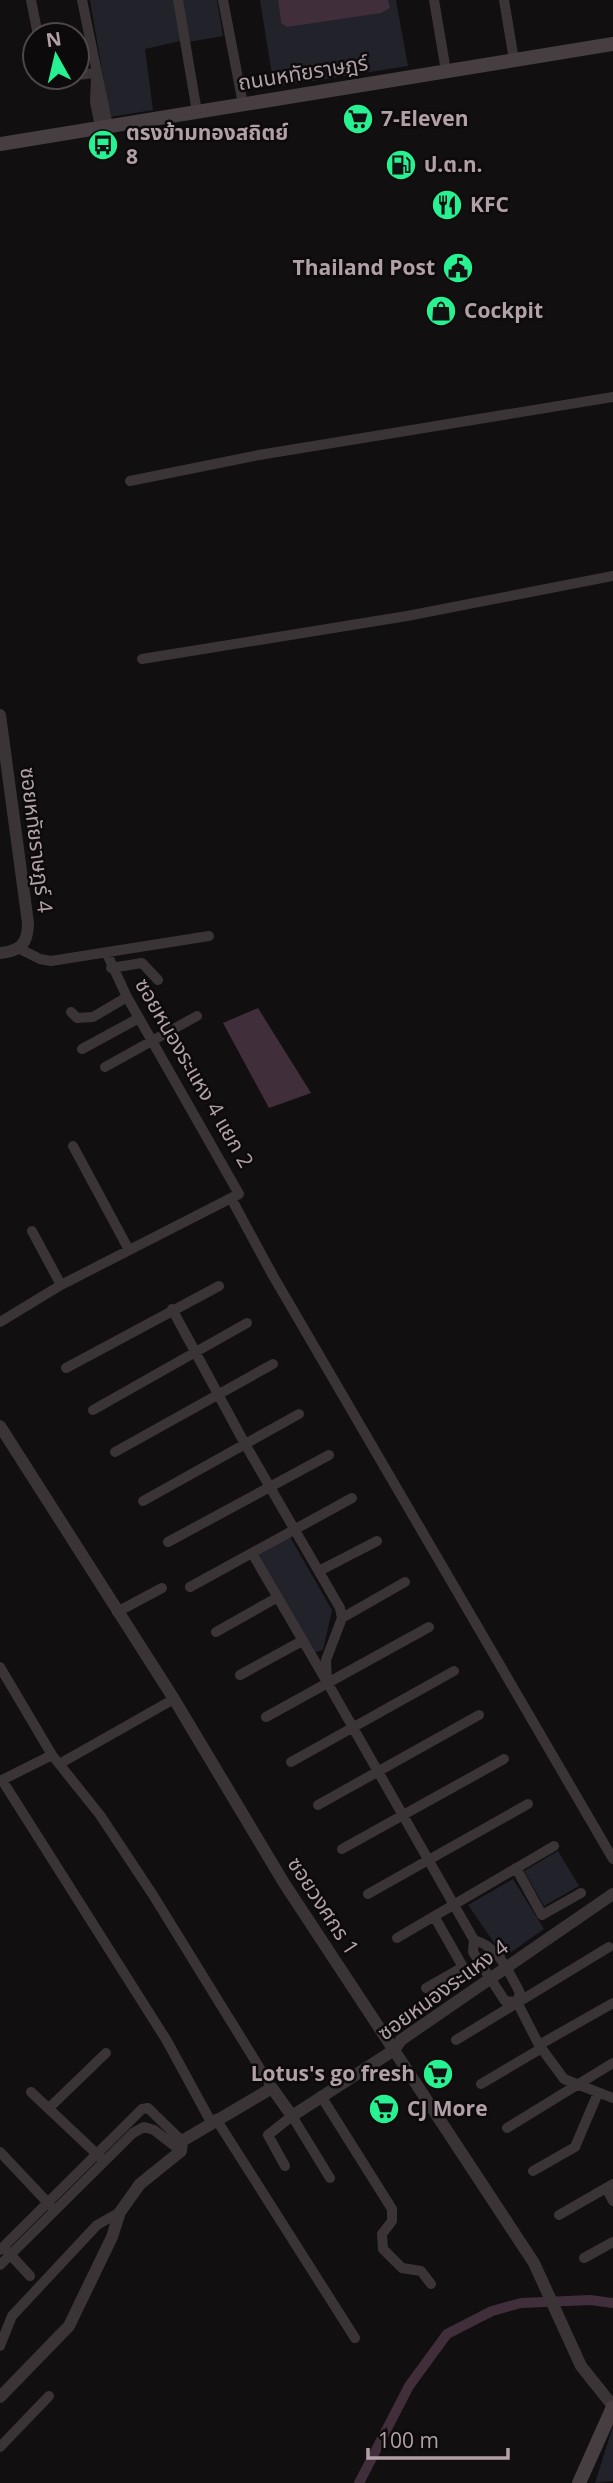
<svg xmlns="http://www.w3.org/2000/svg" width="613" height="2483" font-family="'Open Sans','Noto Sans Thai',sans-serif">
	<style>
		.green { fill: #22222b }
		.water { fill: #402e3b }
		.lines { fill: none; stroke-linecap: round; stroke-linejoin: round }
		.canal { stroke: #402e3b; stroke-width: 10 }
		.minor { stroke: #3b3437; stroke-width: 10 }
		.tertiary { stroke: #3b3437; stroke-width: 12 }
		.secondary { stroke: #463e41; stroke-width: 14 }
		.labels { text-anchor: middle; stroke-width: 5; stroke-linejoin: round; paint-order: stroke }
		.street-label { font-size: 21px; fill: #b2a0a8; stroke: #0c0a0b }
		.poi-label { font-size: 21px; font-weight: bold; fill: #b2a0a8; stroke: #0c0a0b; text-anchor: start }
	</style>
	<rect width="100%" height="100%" fill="#110f10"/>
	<!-- green -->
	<path class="green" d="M90 0H174L180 41 145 49 153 110 110 117Z
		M181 0H217L223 36 188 42Z
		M260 0H278L281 22 287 27 389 8 388 0H396L408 66 274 87Z
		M290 1537 332 1610 323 1650 315 1652 259 1555Z
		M558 1851 579 1886 544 1906 524 1871Z
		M513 1879 544 1929 504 1957 468 1905Z
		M613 2426V2481L595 2483Z"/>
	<!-- water -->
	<path class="water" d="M278 0H388L390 8 381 13 287 27 281 23Z
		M258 1008 311 1093 269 1108 223 1023Z"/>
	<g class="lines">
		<!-- canal -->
		<path class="canal" d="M359 2483 409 2386 447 2334 492 2311 521 2303 590 2300 613 2303"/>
		<!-- minor -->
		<path class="minor" d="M31 0 38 35
			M82 0 108 126
			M178 0 197 112
			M223 0 243 104
			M434 0 446 71
			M504 0 514 60
			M77 75 95 73
			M45 77 46 80 66 77
			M96 79 95 102 100 127
			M130 481 259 455 613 397
			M142 659 407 616 613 576
			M20 949 40 959 51 961 209 936
			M111 968 142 963 158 980
			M71 1012 77 1018 93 1017 127 997
			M82 1049 139 1018
			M105 1067 197 1016
			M73 1146 129 1250
			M232 1200 272 1274 613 1859
			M32 1231 61 1285
			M172 1309 245 1444 340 1608 342 1618 326 1660 327 1682 474 1940 473 1952 505 2001 517 2002
			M0 1322 61 1285 239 1194 127 997 107 954
			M66 1368 219 1286
			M93 1410 247 1323
			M115 1452 273 1364
			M143 1501 299 1414
			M168 1542 329 1455
			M252 1553 327 1682
			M319 1571 377 1541
			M190 1587 352 1498
			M117 1612 162 1588
			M342 1618 405 1582
			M216 1632 278 1597
			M0 1667 52 1755 100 1815 153 1895 272 2088
			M240 1675 302 1641
			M266 1717 429 1627
			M52 1755 2 1780 167 2041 211 2122
			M291 1762 454 1671
			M61 1763 174 1699
			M318 1805 479 1715
			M342 1849 504 1759
			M516 1868 542 1915 581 1893
			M368 1894 528 1804
			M397 1938 554 1846
			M474 1940C498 1946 509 1972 520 1993L517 2002 539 2045 564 2079 613 2098
			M426 1988 463 1967 434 1916
			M456 2040 609 1947
			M539 2045 613 2003
			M481 2084 542 2048
			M31 2092 101 2158
			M321 2096 392 2209V2221L382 2234 383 2249 402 2268 421 2271 431 2284
			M49 2108 106 2053
			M216 2119 355 2338
			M507 2128 613 2063
			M0 2152 50 2205
			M285 2166 268 2135 292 2116 330 2178
			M533 2171 575 2147 598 2093
			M606 2188 613 2201
			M559 2215 613 2184
			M0 2250 142 2109 148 2108 182 2141
			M7 2251 30 2276
			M584 2258 613 2242
			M0 2265 133 2133 144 2127 154 2130 181 2151
			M0 2346 12 2316 97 2225 120 2212
			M0 2447 49 2396"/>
		<!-- tertiary -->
		<path class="tertiary" d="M0 715 28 923C28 943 21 951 0 953
			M0 1426 174 1699 284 1883 534 2263 581 2366 613 2406
			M0 2397 69 2326 112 2237 120 2212 140 2184 181 2151 182 2141 272 2088 292 2116 394 2050 401 2040 613 1894"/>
		<!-- secondary -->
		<path class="secondary" d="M0 144 613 44
			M579 2483 613 2407"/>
	</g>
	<!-- icons -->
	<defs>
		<g id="supermarket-disc" transform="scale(1.575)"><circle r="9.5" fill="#27f191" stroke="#0c0a0b"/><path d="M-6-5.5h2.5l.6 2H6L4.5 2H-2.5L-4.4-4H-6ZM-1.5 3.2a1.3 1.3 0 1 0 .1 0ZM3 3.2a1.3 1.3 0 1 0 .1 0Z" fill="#111"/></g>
		<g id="bus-disc" transform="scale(1.575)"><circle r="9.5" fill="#27f191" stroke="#0c0a0b"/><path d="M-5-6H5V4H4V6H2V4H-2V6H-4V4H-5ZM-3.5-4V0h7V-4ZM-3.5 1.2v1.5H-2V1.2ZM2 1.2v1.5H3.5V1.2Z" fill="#111"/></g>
		<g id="fuel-disc" transform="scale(1.575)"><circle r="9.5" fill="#27f191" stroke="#0c0a0b"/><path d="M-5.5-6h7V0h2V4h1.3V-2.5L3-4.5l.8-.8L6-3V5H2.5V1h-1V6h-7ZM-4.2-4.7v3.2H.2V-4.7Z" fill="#111"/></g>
		<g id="restaurant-disc" transform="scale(1.575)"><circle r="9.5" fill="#27f191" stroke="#0c0a0b"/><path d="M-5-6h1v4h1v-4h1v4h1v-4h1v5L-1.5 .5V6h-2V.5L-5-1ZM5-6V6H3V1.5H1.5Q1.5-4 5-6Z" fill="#111"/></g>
		<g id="civic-disc" transform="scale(1.575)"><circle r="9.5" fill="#27f191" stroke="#0c0a0b"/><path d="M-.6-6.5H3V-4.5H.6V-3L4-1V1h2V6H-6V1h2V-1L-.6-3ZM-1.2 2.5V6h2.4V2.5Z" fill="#111"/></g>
		<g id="shop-disc" transform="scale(1.575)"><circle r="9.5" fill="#27f191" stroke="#0c0a0b"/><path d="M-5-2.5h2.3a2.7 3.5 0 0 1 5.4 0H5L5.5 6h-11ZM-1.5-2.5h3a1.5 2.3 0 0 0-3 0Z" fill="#111"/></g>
	</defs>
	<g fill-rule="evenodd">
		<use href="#supermarket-disc" x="358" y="119"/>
		<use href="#bus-disc" x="103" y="145"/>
		<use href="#fuel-disc" x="401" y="165"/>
		<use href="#restaurant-disc" x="447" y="205"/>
		<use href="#civic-disc" x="458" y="268"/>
		<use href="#shop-disc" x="441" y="311"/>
		<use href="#supermarket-disc" x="438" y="2074"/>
		<use href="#supermarket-disc" x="384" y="2109"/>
	</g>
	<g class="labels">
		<!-- street labels -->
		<g class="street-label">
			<text transform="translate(303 73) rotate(-9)" y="7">ถนนหทัยราษฎร์</text>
			<text transform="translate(36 840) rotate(83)" y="7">ซอยหทัยราษฎร์ 4</text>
			<text transform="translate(194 1073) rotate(60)" y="7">ซอยหนองระแหง 4 แยก 2</text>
			<text transform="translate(323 1906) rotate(57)" y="7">ซอยวงศกร 1</text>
			<text transform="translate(443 1990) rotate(-36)" y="7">ซอยหนองระแหง 4</text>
		</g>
		<!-- poi labels -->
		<g class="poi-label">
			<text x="381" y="126">7-Eleven</text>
			<text x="126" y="140">ตรงข้ามทองสถิตย์<tspan x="126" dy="24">8</tspan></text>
			<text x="424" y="172">ป.ต.ท.</text>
			<text x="470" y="212">KFC</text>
			<text x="435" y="275" text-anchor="end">Thailand Post</text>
			<text x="464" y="318">Cockpit</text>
			<text x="415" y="2081" text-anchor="end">Lotus's go fresh</text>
			<text x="407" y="2116">CJ More</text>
		</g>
	</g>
	<!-- north arrow -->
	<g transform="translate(56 56) rotate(352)"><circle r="33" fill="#0c0a0b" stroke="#4e464a" stroke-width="2"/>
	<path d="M0-5L12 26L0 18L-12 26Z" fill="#27f191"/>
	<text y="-10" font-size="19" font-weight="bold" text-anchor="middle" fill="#b2a0a8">N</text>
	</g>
	<!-- scale -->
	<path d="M368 2448v10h140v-10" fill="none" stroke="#b2a0a8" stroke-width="3.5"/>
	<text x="378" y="2448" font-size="21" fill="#b2a0a8" stroke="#0c0a0b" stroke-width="5" paint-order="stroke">100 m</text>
</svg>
